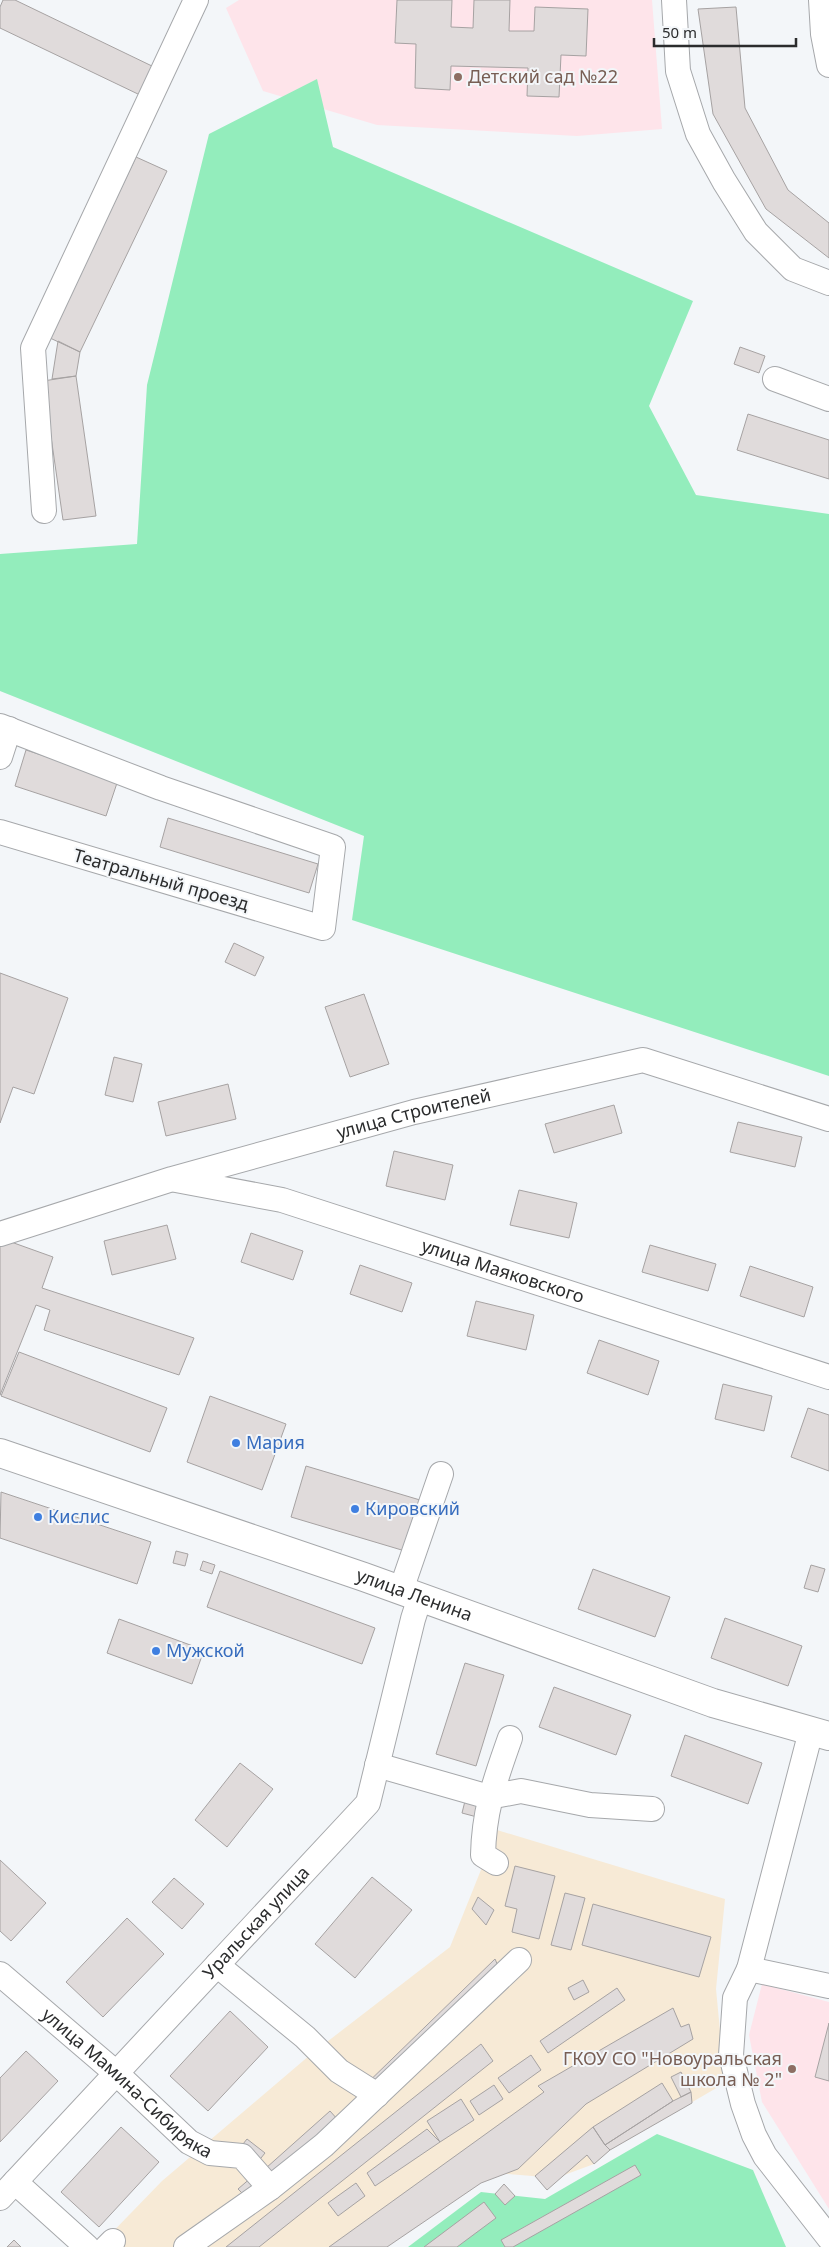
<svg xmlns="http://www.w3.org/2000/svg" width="829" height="2247" font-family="'Noto Sans',sans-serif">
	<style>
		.industrial { fill: #f7ead6 }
		.education { fill: #fee4ea }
		.green { fill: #93edbc }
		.building { fill: #e0dbdb; stroke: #a6a2a2 }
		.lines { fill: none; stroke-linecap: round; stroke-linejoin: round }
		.minor-casing { stroke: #a6a8ab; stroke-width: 26 }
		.major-casing { stroke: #a6a8ab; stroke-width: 30 }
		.minor { stroke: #fff; stroke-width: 24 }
		.major { stroke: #fff; stroke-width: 28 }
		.education-dot { fill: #8d6e63; stroke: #f3f6f9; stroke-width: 2 }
		.shop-dot { fill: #3f7fe0; stroke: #f3f6f9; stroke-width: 2 }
		.labels { text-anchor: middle; stroke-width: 4; stroke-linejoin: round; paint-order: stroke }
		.education-label { font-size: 18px; fill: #785e54; stroke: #f3f6f9; text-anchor: start }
		.street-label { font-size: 18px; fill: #2b2c2d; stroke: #f3f6f9 }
		.shop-label { font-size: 18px; fill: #366cbe; stroke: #f3f6f9; text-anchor: start }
	</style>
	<rect width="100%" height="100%" fill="#f3f6f9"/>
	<!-- industrial -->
	<path class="industrial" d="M497 1830 725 1899 716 1989 725 2083 610 2150 594 2164 556 2178 483 2172 383 2247H98L162 2181 310 2055 450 1947Z"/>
	<!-- education -->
	<path class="education" d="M239 0H652L662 129 577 136 377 125 263 91 226 8Z
		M762 1984 829 2002V2209L762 2102 749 2035Z"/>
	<!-- green -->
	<path class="green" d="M317 79 333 147 693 301 649 406 696 495 829 514V1076L352 920 364 836 0 691V554L137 544 147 385 209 134Z
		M657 2134 753 2170 786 2247H408L481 2192 545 2199Z"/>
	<!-- building -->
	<path class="building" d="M3 0H15L154 67 140 95 0 28V7Z
		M397 0H452L451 27 473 28 474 0H510L509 31H534L535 7 588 9 586 56 561 55 559 97 527 96 528 68 451 66 450 90 415 88 416 44 395 43Z
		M736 7 745 108 788 190 829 223V258L766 209 713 114 698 9Z
		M136 157 167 171 80 352 50 338Z
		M58 341 80 352 76 376 52 379Z
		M740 347 765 356 759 373 734 364Z
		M76 376 96 516 63 520 43 381Z
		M748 414 829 440V479L737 450Z
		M26 750 118 780 106 816 15 786Z
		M168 818 318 864 309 893 160 847Z
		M234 943 264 957 255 976 225 962Z
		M0 973 68 998 34 1094 13 1087 0 1123Z
		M364 994 389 1064 350 1077 325 1007Z
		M114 1057 142 1064 133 1102 105 1095Z
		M228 1084 236 1119 166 1136 158 1102Z
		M614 1105 622 1133 554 1153 545 1124Z
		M738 1122 802 1137 795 1167 730 1152Z
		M394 1151 453 1165 445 1200 386 1186Z
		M519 1190 577 1203 569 1238 510 1225Z
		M167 1225 176 1259 112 1275 104 1241Z
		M251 1233 303 1251 293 1280 241 1262Z
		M0 1238 53 1257 42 1288 194 1338 179 1375 44 1330 50 1310 36 1305 0 1395Z
		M650 1245 716 1264 708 1291 642 1272Z
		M360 1265 412 1283 402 1312 350 1294Z
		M750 1266 813 1287 804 1317 740 1296Z
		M476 1301 534 1315 526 1350 467 1336Z
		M599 1340 659 1361 648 1395 587 1373Z
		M19 1352 167 1408 150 1452 1 1396Z
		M723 1384 772 1396 764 1431 715 1419Z
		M210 1396 286 1424 262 1490 187 1462Z
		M808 1408 829 1415V1471L791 1457Z
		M306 1466 420 1500 405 1551 291 1517Z
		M1 1492 151 1542 137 1584 0 1538Z
		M176 1551 188 1554 185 1566 173 1563Z
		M203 1561 215 1565 212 1574 200 1570Z
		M811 1565 825 1569 818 1592 804 1588Z
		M593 1569 670 1597 655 1637 578 1609Z
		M220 1571 375 1628 362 1664 207 1607Z
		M725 1618 802 1646 788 1686 711 1658Z
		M119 1619 204 1650 192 1684 107 1653Z
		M465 1663 504 1675 476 1766 436 1754Z
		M554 1687 631 1715 616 1755 539 1727Z
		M685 1735 762 1763 748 1804 671 1776Z
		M240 1763 273 1789 227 1847 195 1820Z
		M466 1797 481 1801 477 1817 462 1813Z
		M0 1860 46 1903 11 1941 0 1931Z
		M515 1866 555 1876 539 1939 512 1932 517 1909 505 1906Z
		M372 1877 412 1910 355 1978 315 1944Z
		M174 1878 204 1904 182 1929 152 1902Z
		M565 1893 585 1898 571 1950 551 1945Z
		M478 1897 494 1910 486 1925 472 1909Z
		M593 1904 711 1937 699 1977 582 1945Z
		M127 1918 164 1954 103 2017 66 1982Z
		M495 1959 502 1975 369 2105 357 2093Z
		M583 1980 589 1992 574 2000 568 1988Z
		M617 1988 625 2000 548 2053 540 2041Z
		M673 2008 681 2027 689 2024 693 2039 586 2104 518 2169 481 2183 387 2247H329L544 2092 538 2086Z
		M230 2011 268 2047 208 2111 170 2076Z
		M829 2023V2081L815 2077Z
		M481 2044 493 2061 259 2247H226Z
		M26 2051 58 2081 0 2142V2078Z
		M531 2055 541 2070 509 2093 498 2078Z
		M681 2072 691 2092 681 2097 671 2077Z
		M662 2083 673 2101 605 2145 593 2127Z
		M494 2085 503 2099 479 2115 470 2101Z
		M691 2092 692 2103 610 2150 605 2145 673 2101Z
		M461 2099 474 2120 440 2142 427 2121Z
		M330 2111 347 2130 282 2186 266 2168Z
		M121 2127 159 2162 99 2227 61 2192Z
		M593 2127 605 2145 610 2150 594 2164 587 2155 547 2190 535 2176Z
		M427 2129 440 2142 375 2186 367 2173Z
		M247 2139 265 2153 253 2168 235 2154Z
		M635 2165 641 2175 513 2247H505L501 2240Z
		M253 2176 263 2187 249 2200 238 2189Z
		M356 2183 365 2196 338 2216 328 2203Z
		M504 2184 515 2196 505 2205 495 2194Z
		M484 2202 496 2218 457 2247H424Z
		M14 2240 21 2247H7Z"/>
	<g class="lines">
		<!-- minor casing -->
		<g class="minor-casing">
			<g id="minor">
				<path d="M674 0 678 71 698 134 724 181 756 232 793 269 829 283"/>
				<path d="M821 0 823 34 829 65"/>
				<path d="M775 379 829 399"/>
				<path d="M44 511 33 348 196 0"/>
				<path d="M0 726 161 788 333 847 323 928 0 832"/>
				<path d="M0 757 9 729"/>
				<path id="s1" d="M176 1180 282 1200 829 1377"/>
				<path id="s2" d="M0 1234 172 1179 414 1112 643 1060 829 1119"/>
				<path d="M401 1590 441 1474"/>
				<path d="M811 1731 749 1969 829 1986"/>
				<path d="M377 1765 489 1797 521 1791 590 1805 652 1809"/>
				<path d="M496 1863 483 1855C484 1809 495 1781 510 1738"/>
				<path d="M217 1965 305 2037 339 2071 377 2095"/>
				<path d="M749 1969 735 1998 731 2055 743 2104 754 2135 765 2156 829 2238"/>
				<path id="s3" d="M0 1974 116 2073 189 2142 210 2153 242 2156 270 2188 186 2247"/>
				<path d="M15 2182 87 2247"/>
				<path d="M270 2188 324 2145 519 1960"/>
				<path id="s4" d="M0 2198 368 1803 413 1619 420 1597"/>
				<path d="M107 2247 113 2241"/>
			</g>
		</g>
		<!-- major casing -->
		<g class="major-casing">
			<g id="major">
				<path id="s5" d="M0 1453 364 1577 713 1703 829 1736"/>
			</g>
		</g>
		<!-- minor -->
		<use href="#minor" class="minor"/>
		<!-- major -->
		<use href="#major" class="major"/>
	</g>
	<!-- markers -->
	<g class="education-dot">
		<circle cx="458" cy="77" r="5"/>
		<circle cx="792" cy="2069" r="5"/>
	</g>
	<g class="shop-dot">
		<circle cx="236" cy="1443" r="5"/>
		<circle cx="355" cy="1509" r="5"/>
		<circle cx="38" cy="1517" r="5"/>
		<circle cx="156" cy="1651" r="5"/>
	</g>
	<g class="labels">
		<!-- education labels -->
		<g class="education-label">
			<text x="468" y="83">Детский сад №22</text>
			<text x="782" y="2065" text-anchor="end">ГКОУ СО "Новоуральская<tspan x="782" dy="21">школа № 2"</tspan></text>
		</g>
		<!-- street labels -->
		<g class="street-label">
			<text transform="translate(161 880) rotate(16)" y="6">Театральный проезд</text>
			<text dy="6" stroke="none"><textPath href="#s2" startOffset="431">улица Строителей</textPath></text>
			<text dy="6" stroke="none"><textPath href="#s1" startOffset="340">улица Маяковского</textPath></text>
			<text dy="6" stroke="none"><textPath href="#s5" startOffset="438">улица Ленина</textPath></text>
			<text dy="6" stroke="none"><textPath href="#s4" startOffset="376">Уральская улица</textPath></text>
			<text dy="6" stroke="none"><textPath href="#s3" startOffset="168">улица Мамина-Сибиряка</textPath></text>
		</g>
		<!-- shop labels -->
		<g class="shop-label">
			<text x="246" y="1449">Мария</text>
			<text x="365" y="1515">Кировский</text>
			<text x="48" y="1523">Кислис</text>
			<text x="166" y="1657">Мужской</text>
		</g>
	</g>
	<!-- scale -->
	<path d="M654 38v8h142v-8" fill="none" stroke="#2b2c2d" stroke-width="2.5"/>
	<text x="662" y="38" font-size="15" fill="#2b2c2d" stroke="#f3f6f9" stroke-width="4" paint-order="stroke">50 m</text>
</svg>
